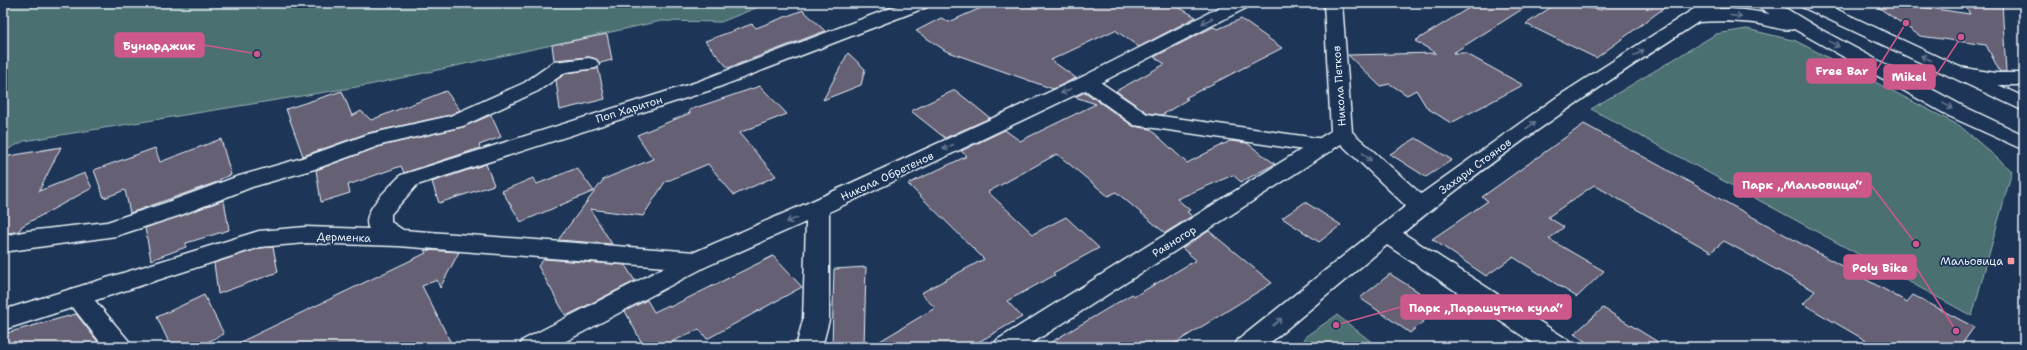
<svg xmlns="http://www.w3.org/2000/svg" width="2027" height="350" font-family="'Shantell Sans',sans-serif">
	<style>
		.green { fill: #4c7071; stroke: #9ab0b4 }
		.building { fill: #666175; stroke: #e8f1f8 }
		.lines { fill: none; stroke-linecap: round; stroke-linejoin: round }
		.pedestrian-casing { stroke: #e8f1f8; stroke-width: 3 }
		.minor-casing { stroke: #e8f1f8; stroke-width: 3 }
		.tertiary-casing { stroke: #e8f1f8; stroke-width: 3 }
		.secondary-casing { stroke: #e8f1f8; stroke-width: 3 }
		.pedestrian { fill: #1d3557; fill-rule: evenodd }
		.minor { fill: #1d3557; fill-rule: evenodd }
		.tertiary { fill: #1d3557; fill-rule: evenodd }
		.secondary { fill: #1d3557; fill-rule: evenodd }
		.oneway { stroke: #64778f }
		.poi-dot { fill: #ff9aa2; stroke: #1d3557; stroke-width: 1.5 }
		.labels { text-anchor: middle; stroke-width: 3.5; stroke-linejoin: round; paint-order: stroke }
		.street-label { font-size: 11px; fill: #e8f1f8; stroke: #1d3557 }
		.poi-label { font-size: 11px; fill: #e8f1f8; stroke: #1d3557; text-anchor: end }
		.leader { fill: none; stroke: #cd598a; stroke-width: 1.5 }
		.callout-dot { fill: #cd598a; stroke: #1d3557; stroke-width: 1.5 }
		.callout { fill: #cd598a; stroke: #cd598a; stroke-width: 1.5 }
		.callout-label { font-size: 12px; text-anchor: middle; font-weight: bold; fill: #fff }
	</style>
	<rect width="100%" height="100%" fill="#1d3557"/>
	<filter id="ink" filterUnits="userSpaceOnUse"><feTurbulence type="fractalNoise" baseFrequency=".025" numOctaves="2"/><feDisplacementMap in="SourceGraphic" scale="8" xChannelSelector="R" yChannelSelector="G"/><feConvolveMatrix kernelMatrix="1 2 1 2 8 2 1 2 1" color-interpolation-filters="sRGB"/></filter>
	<g filter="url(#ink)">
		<!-- green -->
		<path class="green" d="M3 3H768L721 22 661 21 369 85 24 141 3 152Z
			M1747 29 1796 41 1960 126 2012 171 1972 316 1591 109 1716 34Z
			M1337 315 1378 347H1301L1306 336Z"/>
		<!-- building -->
		<path class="building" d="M992 3H1171L1196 17 1139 47 1115 30 1051 60 1076 78 1053 89 946 51 916 31 941 18 949 22Z
			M1477 3H1532L1453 53H1465L1523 85 1451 123 1427 108 1416 90 1407 95 1390 84 1380 86 1348 55 1436 53 1415 41Z
			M1557 3 1602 10 1603 3H1671L1596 58 1526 24Z
			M1872 3H1894L1970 14 1964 3H2002L2006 72H2000L1986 45 1920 36Z
			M803 10 825 31 728 68 705 41 752 24 756 28Z
			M1241 19 1282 48 1185 98 1188 99 1162 115 1148 113 1116 91 1165 64 1154 57 1213 27 1218 29Z
			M607 34 612 60 600 63 596 59 589 57 554 60 552 45Z
			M848 53 865 69 861 85 823 100Z
			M598 67 605 99 560 110 556 80 567 73 596 69Z
			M760 86 787 114 739 133 776 176 734 195 708 164 665 182 643 216 590 209 612 244 558 240 604 179 653 159 637 135 690 113 689 110Z
			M955 90 990 118 945 138 911 111Z
			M342 91 352 116 361 111 371 120 446 91 460 110 450 115 368 133 303 156 286 109Z
			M1085 92 1133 126 1150 129 1187 163 1230 141 1247 143 1275 164 1241 182 1233 175 1177 199 1190 210 1187 212 1192 216 1165 233 1116 192 1108 196 1057 154 988 192 1033 234 1066 217 1099 248 1053 273 1055 275 1007 301 1022 317 970 347H870L935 308 921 293 984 259 908 184 967 156 961 151 1005 130 1020 141 1096 104 1075 97Z
			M491 115 501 137 479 145 480 148 404 173 401 166 348 185 350 193 321 202 316 170 381 146 463 127Z
			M1584 124 1907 302 1913 295 1974 327 1960 347H1877L1803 304 1815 291 1724 241 1711 252 1594 185 1548 217 1564 227 1549 239 1604 271 1577 297 1513 257 1486 276 1432 239 1488 201 1482 197Z
			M1416 138 1452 160 1426 177 1390 154Z
			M221 139 231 175 220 179V181L130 213 125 190 104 198 94 170 155 148 160 162Z
			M61 147 39 191 85 173 92 188 22 226 19 231 3 234V166L9 156Z
			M486 164 494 185 439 203 432 182Z
			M577 168 594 191 521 222 502 191 533 178 537 184Z
			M224 200 229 230 186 243V247L151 260 145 228Z
			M1305 202 1341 225 1319 242 1282 218Z
			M1209 231 1272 283 1169 347H1043L1132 294 1135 296 1196 260 1182 248Z
			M273 247 278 272 218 294 214 263 260 248Z
			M424 250 459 252 440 288 437 280 422 286 453 347H230L426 253Z
			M773 256 802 287 707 339 699 329 661 347H644L625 311 647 300 654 312 669 305 670 307Z
			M544 259 625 265 635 281 566 316 538 266Z
			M866 267 864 347H832L834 269Z
			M1390 274 1441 306 1410 333 1360 298Z
			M204 295 224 334 197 347H171L157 317Z
			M1603 308 1666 347H1594L1574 334Z
			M76 314 102 347H3V334Z"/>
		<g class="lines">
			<!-- pedestrian casing -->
			<g class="pedestrian-casing">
				<path id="pedestrian" d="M1087 76 1094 78 1147 114 1324 139 1332 141 1335 146 1332 151 1324 153 1134 125 1080 86 1077 82 1080 78Z
					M77 288 86 290 128 340 132 347H104L65 297 68 290Z"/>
			</g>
			<!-- minor casing -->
			<g class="minor-casing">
				<path id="minor" d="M904 3H930L927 7 711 90 417 185 391 214V222L403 230 695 252 810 202 1080 78 1228 3H1251L1248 7 1094 86 829 212V320L822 347H796L803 320 806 222 705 267 555 347H519L523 340 665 267 398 246 306 243 260 247 3 330V310L259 231 306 227 369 229C359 212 391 186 401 175L697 82Z
					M1324 3H1342L1352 132 1421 194 1557 97 1703 3H1724L1721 7C1613 78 1503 149 1403 233L1568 340 1572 347H1539L1387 245 1265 347H1234L1238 340 1406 206 1341 144 1026 347H993L997 340 1331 131Z
					M589 58 596 60 599 64 596 68 566 72 538 91 463 126 381 145 318 168 252 187 181 215 116 236 3 252V236L28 231 107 222 165 203 236 177 302 158 369 134 450 116 524 83 554 62Z"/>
			</g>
			<!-- tertiary casing -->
			<g class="tertiary-casing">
				<path id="tertiary" d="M1755 3H1777L1818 28 1963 106 2024 135V150L1949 116 1794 29C1782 32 1766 24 1754 23 1735 21 1716 21 1697 22L1690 20 1688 16 1690 12C1714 6 1746 9 1770 14L1758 7Z
					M1799 3H1823L2024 97V111L1802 7Z"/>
			</g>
			<!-- secondary casing -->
			<g class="secondary-casing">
				<path id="secondary" d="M1959 67 1995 73H2024V85H1995L1952 77 1949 73 1952 69Z"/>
			</g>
			<!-- pedestrian -->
			<use href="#pedestrian" class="pedestrian"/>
			<!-- minor -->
			<use href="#minor" class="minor"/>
			<!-- tertiary -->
			<use href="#tertiary" class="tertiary"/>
			<!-- secondary -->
			<use href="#secondary" class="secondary"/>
		</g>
		<!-- one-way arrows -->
		<defs><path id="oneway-shaft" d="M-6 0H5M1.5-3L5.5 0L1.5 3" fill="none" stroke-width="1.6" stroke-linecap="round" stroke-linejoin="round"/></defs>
		<g class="oneway">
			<use href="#oneway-shaft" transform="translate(1736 16) rotate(5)"/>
			<use href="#oneway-shaft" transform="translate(1207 21) rotate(153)"/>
			<use href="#oneway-shaft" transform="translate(1834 44) rotate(29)"/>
			<use href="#oneway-shaft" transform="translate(1639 53) rotate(-33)"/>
			<use href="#oneway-shaft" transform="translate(1926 58) rotate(-155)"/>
			<use href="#oneway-shaft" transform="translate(1066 91) rotate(155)"/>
			<use href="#oneway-shaft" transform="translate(1948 106) rotate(29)"/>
			<use href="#oneway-shaft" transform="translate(1531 125) rotate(-36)"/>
			<use href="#oneway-shaft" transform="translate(948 147) rotate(155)"/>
			<use href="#oneway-shaft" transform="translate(1367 157) rotate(43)"/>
			<use href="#oneway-shaft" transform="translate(792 220) rotate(156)"/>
			<use href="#oneway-shaft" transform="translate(1277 322) rotate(-39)"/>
		</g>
	</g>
	<!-- markers -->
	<rect class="poi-dot" x="2007" y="257" width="8" height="8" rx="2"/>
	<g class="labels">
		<!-- street labels -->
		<g class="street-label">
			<text transform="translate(1339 86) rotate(-94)" y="4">Никола Петков</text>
			<text transform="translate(629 109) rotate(-17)" y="4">Поп Харитон</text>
			<text transform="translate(1475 166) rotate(-36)" y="4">Захари Стоянов</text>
			<text transform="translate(887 176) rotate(-25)" y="4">Никола Обретенов</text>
			<text transform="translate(344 237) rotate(2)" y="4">Дерменка</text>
			<text transform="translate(1174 241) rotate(-32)" y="4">Равногор</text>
		</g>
		<!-- poi labels -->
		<g class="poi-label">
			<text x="2003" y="265">Мальовица</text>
		</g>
	</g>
	<!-- callouts -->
	<path class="leader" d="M257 54L204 45M1906 23L1876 71M1961 37L1935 77M1916 244L1871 185M1956 331L1916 267M1336 325L1401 307"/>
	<g class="callout-dot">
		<circle cx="257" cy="54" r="4"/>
		<circle cx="1906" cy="23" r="4"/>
		<circle cx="1961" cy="37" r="4"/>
		<circle cx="1916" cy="244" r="4"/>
		<circle cx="1956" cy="331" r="4"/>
		<circle cx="1336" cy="325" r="4"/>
	</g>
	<g class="callout">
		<rect x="115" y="33" width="89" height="24" rx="4"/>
		<rect x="1807" y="59" width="69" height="24" rx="4"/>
		<rect x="1884" y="65" width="51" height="24" rx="4"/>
		<rect x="1734" y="173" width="137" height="24" rx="4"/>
		<rect x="1844" y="255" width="72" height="24" rx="4"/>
		<rect x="1401" y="295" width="170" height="24" rx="4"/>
	</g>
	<g class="callout-label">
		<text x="159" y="50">Бунарджик</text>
		<text x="1842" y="75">Free Bar</text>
		<text x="1909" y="81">Mikel</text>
		<text x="1802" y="189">Парк „Мальовица“</text>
		<text x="1880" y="272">Poly Bike</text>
		<text x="1486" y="312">Парк „Парашутна кула“</text>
	</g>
	<!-- margin -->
	<rect width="2027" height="350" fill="none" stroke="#1d3557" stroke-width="16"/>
	<rect x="8" y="8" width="2011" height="334" fill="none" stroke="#e8f1f8" stroke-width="1.5" filter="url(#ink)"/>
</svg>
